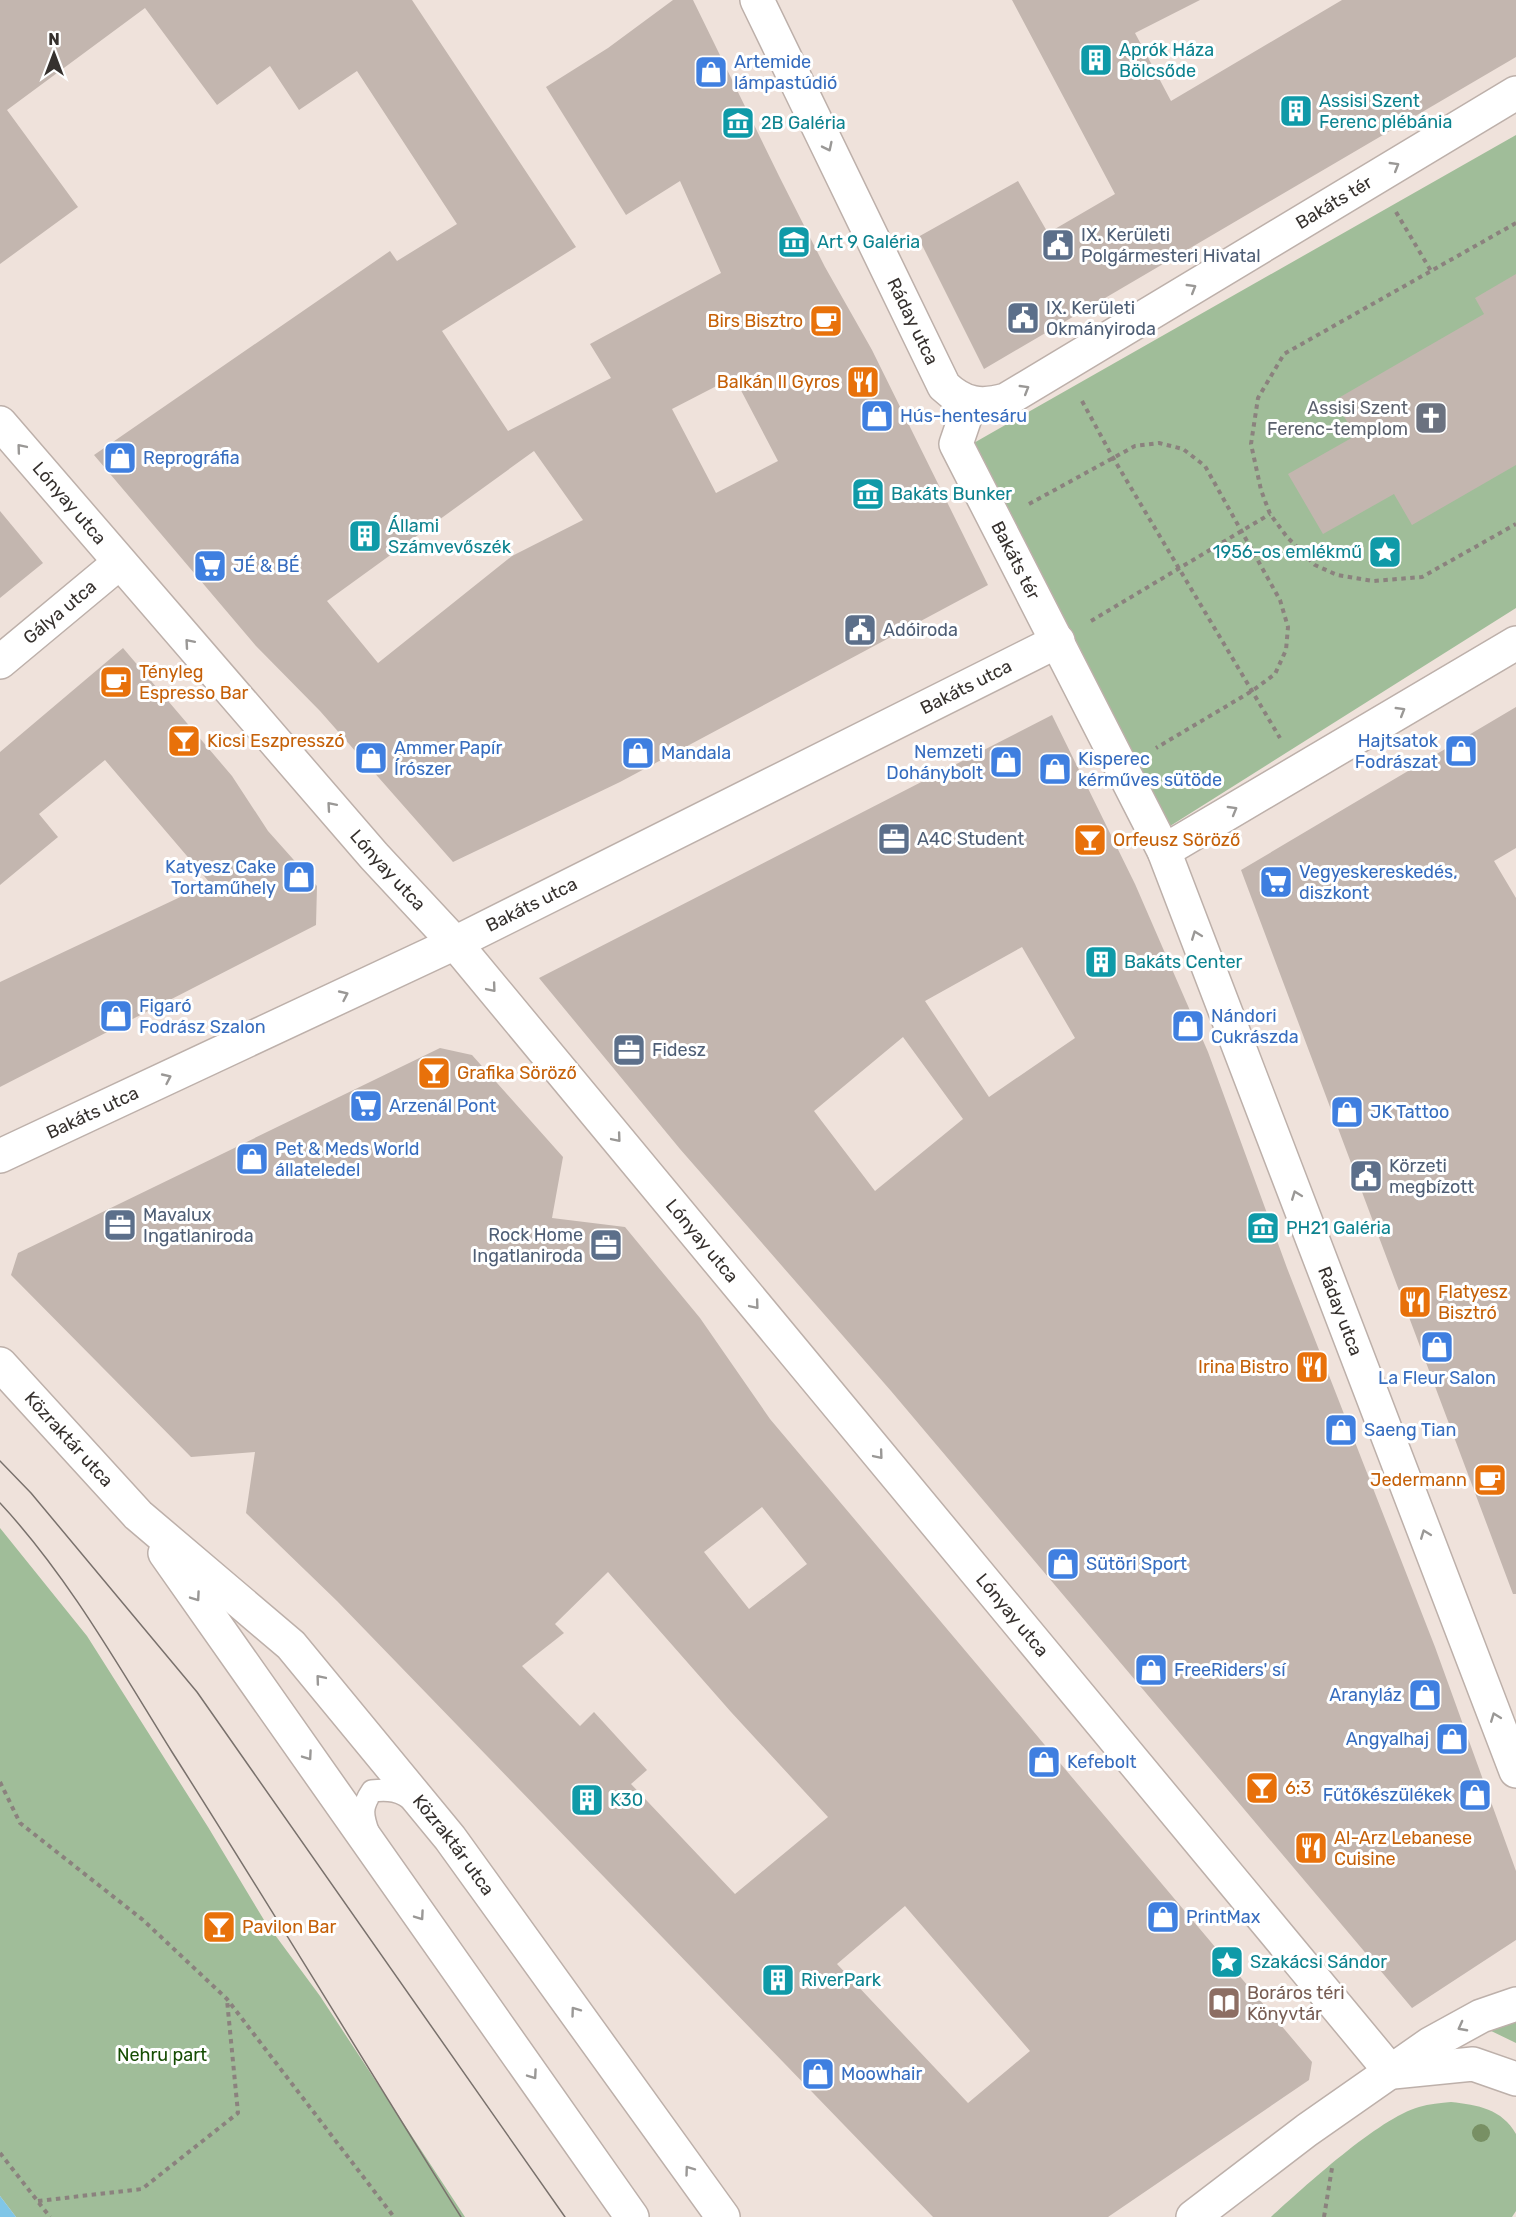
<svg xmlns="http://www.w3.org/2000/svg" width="1516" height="2217" font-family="Rubik,sans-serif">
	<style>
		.green { fill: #a0bd99 }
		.water { fill: #80c6e7 }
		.building { fill: #c3b6af; fill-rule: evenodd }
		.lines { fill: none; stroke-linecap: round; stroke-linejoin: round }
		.lane-casing { stroke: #bdb0aa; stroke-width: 24 }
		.street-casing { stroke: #bdb0aa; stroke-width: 36 }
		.secondary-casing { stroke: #bdb0aa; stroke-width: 36 }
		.path { stroke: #8b827e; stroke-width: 4; stroke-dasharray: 4.5 4.5; stroke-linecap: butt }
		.lane { stroke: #fff; stroke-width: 21 }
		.street { stroke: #fff; stroke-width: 33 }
		.secondary { stroke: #fff; stroke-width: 33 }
		.tram { stroke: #79716c; stroke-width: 1.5 }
		.tree { fill: #789064 }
		.oneway { stroke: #9a9896 }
		.labels { text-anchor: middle; stroke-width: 6; stroke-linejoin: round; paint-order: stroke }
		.culture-label { font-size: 18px; fill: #0d838f; stroke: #fff; text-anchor: start }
		.shop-label { font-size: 18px; fill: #366cbe; stroke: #fff; text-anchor: start }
		.street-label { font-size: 18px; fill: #36312e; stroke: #fff }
		.service-label { font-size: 18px; fill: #4e5e75; stroke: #fff; text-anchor: start }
		.food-label { font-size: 18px; fill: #c56008; stroke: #fff; text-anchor: start }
		.worship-label { font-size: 18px; fill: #5b616d; stroke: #fff; text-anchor: end }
		.education-label { font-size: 18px; fill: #785e54; stroke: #fff; text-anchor: start }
		.park-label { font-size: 18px; fill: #164d03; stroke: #fff }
	</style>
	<rect width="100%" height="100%" fill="#efe2db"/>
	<!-- green -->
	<path class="green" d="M1516 135V608L1167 828 972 444Z
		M0 1528 87 1636 208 1827 264 1920 320 1996 465 2217H16L0 2196Z
		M1516 2020V2043L1485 2028Z
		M1451 2102C1478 2105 1502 2109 1516 2134V2211L1512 2217H1271C1304 2187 1379 2118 1419 2107 1429 2104 1441 2103 1451 2102Z"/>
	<!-- water -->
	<path class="water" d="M0 2196 16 2217H0Z"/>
	<!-- building -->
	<path class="building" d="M0 0H412L576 247 442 331 508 431 611 378 590 344 721 273 680 181 626 215 546 87 608 48 673 0H693L780 178 825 267 872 350 988 585 620 782 453 862 320 711 256 646 94 455 390 251 397 261 457 224 357 71 299 110 270 66 217 105 145 8 7 110 78 207 0 264ZM734 377 778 461 716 493 672 409ZM534 451 583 520 512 556 378 663 327 601Z
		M1012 0H1200L1135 33 1171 101 1342 0H1516V57L984 369 918 237 1018 181 1048 233 1115 194Z
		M1516 274V465L1412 525 1394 494 1323 534 1288 474 1355 436 1335 400 1484 314 1475 298Z
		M0 511 43 563 0 598Z
		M123 648 232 776 268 831 317 886 316 925 0 1087V982L210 883 105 760 39 814 58 837 0 885V752Z
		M1516 707V848L1494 861 1516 898V1594H1513L1241 870Z
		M1052 715 1135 884 1208 1052 1287 1268 1435 1647 1516 1871V1940L1412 2008 891 1391 680 1149 539 978ZM1022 947 1075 1038 989 1097 925 1001ZM903 1037 963 1119 875 1191 814 1111Z
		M440 1048 472 1055 563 1157 552 1218 625 1227 700 1318 770 1419 1312 2062 1309 2080 1108 2217H933L337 1601 246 1513 255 1452 191 1457 11 1275 18 1253ZM762 1507 807 1564 749 1609 704 1552ZM608 1572 731 1712 828 1817 735 1894 631 1784 647 1770 594 1712 580 1726 522 1666 564 1633 555 1624ZM905 1906 1030 2051 968 2103 837 1964Z"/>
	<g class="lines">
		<!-- lane casing -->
		<g class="lane-casing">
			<path id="lane" d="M369 1834C362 1815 361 1807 372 1791 388 1789 401 1790 414 1802"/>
		</g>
		<!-- street casing -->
		<g class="street-casing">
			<g id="street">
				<path id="s1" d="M757 0 944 386C964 405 981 407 1006 400L1516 93"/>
				<path id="s2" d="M970 403 956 444 1164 851 1516 1771"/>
				<path id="s3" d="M0 423 374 856 455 943 1391 2072"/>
				<path id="s4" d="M0 662 119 563"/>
				<path d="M1164 851 1516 643"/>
				<path id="s5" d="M0 1156 455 943 1058 641"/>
			</g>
		</g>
		<!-- secondary casing -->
		<g class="secondary-casing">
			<g id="secondary">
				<path id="s6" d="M0 1364 138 1515 291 1645 450 1838 723 2217"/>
				<path d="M165 1553 632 2217"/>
				<path d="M1393 2072 1473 2064 1516 2079"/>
				<path d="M1193 2217 1307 2130 1430 2044 1481 2016 1516 2004"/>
			</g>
		</g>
		<!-- path -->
		<path class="path" d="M1396 212 1431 271
			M1516 223 1284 354 1258 398 1251 444 1261 490 1270 514 1287 537 1315 565 1337 575 1373 581 1422 577 1516 524
			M1082 401 1112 456 1280 738
			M1029 504 1135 446 1159 443 1183 449 1205 466 1280 600 1288 627 1286 650 1275 674 1252 691 1156 748
			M1091 621 1270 514
			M0 1782 20 1823 143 1920 227 1999 394 2217
			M0 2153 50 2217
			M38 2201 142 2189 238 2113 227 2000
			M1324 2217 1332 2168"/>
		<!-- lane -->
		<use href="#lane" class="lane"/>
		<!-- street -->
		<use href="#street" class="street"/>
		<!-- secondary -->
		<use href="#secondary" class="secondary"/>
		<!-- tram -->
		<path class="tram" d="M0 1461 31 1493 197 1692 565 2217
			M0 1503C68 1576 119 1667 172 1752 270 1906 364 2062 461 2217"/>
	</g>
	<!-- trees -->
	<circle class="tree" cx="1481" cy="2133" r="9"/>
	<!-- one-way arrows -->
	<defs><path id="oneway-chevron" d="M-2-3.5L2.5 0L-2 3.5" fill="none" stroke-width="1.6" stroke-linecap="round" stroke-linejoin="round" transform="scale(1.5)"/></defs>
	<g class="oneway">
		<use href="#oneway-chevron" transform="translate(828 147) rotate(64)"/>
		<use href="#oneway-chevron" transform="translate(1395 166) rotate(-31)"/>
		<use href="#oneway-chevron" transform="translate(1192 288) rotate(-31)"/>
		<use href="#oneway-chevron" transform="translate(1025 389) rotate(-31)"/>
		<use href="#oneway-chevron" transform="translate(21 448) rotate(-130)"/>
		<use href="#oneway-chevron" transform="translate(189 643) rotate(-131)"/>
		<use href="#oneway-chevron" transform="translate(1401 711) rotate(-31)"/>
		<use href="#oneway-chevron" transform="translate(331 806) rotate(-131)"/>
		<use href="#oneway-chevron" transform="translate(1233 810) rotate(-30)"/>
		<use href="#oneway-chevron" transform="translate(1196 935) rotate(-111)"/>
		<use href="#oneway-chevron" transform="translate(492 988) rotate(50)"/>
		<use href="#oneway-chevron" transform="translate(344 995) rotate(-25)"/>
		<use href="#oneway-chevron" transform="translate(167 1078) rotate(-25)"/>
		<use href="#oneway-chevron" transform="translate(617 1138) rotate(50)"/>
		<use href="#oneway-chevron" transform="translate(1296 1195) rotate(-111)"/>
		<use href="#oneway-chevron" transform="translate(755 1305) rotate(50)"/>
		<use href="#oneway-chevron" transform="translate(879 1455) rotate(50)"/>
		<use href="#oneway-chevron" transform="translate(1425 1534) rotate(-111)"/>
		<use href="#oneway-chevron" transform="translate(196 1597) rotate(55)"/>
		<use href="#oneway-chevron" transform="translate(320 1679) rotate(-130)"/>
		<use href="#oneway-chevron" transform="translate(1495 1717) rotate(-111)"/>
		<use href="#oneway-chevron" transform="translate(308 1756) rotate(55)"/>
		<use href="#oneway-chevron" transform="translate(420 1916) rotate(55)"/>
		<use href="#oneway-chevron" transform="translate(575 2011) rotate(-126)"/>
		<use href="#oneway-chevron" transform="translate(1462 2027) rotate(152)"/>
		<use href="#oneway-chevron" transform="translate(533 2075) rotate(55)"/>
		<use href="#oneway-chevron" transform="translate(689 2170) rotate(-126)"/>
	</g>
	<!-- icons -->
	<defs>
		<g id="building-square" transform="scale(1.725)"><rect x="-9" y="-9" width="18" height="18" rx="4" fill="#0f9aa8" stroke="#fff"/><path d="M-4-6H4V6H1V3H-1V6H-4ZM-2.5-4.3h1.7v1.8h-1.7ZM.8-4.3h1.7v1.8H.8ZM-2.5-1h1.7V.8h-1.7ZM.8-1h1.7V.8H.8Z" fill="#fff"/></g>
		<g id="shop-square" transform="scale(1.725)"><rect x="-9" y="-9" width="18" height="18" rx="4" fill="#3f7fe0" stroke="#fff"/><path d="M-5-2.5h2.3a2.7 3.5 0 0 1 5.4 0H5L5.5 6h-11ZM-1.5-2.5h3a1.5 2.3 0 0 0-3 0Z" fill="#fff"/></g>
		<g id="museum-square" transform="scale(1.725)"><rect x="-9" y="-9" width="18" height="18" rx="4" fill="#0f9aa8" stroke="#fff"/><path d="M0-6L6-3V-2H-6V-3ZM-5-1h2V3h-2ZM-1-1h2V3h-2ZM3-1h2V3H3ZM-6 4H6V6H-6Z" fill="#fff"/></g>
		<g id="civic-square" transform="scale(1.725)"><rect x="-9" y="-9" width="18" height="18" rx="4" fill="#5c6f8a" stroke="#fff"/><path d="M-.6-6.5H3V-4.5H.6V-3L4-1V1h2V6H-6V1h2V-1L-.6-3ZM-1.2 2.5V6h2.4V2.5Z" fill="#fff"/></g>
		<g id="cafe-square" transform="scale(1.725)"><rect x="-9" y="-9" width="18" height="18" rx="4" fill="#e8710a" stroke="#fff"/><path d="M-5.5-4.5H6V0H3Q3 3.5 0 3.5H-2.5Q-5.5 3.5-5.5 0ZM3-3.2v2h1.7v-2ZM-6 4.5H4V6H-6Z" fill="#fff"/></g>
		<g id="restaurant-square" transform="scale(1.725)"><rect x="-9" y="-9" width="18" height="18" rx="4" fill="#e8710a" stroke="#fff"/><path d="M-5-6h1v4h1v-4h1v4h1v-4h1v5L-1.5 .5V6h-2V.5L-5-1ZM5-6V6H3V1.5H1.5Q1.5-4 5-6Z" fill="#fff"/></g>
		<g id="church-square" transform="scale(1.725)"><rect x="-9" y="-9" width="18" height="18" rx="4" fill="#6b7280" stroke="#fff"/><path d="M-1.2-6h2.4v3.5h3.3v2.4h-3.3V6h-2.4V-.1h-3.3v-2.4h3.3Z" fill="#fff"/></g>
		<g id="sight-square" transform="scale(1.725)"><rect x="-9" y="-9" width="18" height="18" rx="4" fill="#0f9aa8" stroke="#fff"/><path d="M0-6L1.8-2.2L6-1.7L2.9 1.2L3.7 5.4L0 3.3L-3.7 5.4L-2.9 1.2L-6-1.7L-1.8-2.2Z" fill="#fff"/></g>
		<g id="supermarket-square" transform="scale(1.725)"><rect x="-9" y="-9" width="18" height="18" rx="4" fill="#3f7fe0" stroke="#fff"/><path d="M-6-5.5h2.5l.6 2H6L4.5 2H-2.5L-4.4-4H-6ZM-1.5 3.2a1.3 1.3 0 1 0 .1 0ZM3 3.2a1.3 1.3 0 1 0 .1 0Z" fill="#fff"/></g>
		<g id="bar-square" transform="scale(1.725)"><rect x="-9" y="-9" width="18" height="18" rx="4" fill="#e8710a" stroke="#fff"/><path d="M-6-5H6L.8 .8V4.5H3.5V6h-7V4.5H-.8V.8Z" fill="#fff"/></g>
		<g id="office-square" transform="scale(1.725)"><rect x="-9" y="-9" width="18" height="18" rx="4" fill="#5c6f8a" stroke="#fff"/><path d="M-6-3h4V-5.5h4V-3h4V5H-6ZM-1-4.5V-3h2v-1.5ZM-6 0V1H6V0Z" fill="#fff"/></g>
		<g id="library-square" transform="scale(1.725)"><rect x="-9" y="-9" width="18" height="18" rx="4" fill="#8d6e63" stroke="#fff"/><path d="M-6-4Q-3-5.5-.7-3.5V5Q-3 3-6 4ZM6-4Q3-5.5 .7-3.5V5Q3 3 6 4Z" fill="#fff"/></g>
	</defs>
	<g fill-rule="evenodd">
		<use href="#building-square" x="1096" y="60"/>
		<use href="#shop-square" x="711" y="72"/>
		<use href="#building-square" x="1296" y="111"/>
		<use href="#museum-square" x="738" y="123"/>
		<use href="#museum-square" x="794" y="242"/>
		<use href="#civic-square" x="1058" y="245"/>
		<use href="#civic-square" x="1023" y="318"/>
		<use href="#cafe-square" x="826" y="321"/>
		<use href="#restaurant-square" x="863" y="382"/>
		<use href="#shop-square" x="877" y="416"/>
		<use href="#church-square" x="1431" y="418"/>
		<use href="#shop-square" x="120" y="458"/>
		<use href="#museum-square" x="868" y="494"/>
		<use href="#building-square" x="365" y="536"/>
		<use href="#sight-square" x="1385" y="552"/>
		<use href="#supermarket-square" x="210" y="566"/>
		<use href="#civic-square" x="860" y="630"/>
		<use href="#cafe-square" x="116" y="682"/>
		<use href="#bar-square" x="184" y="741"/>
		<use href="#shop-square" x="1461" y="751"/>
		<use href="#shop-square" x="638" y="753"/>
		<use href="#shop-square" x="371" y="758"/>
		<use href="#shop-square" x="1006" y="762"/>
		<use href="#shop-square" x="1055" y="769"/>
		<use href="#office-square" x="894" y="839"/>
		<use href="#bar-square" x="1090" y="840"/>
		<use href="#shop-square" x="299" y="877"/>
		<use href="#supermarket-square" x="1276" y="882"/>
		<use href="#building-square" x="1101" y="962"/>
		<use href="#shop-square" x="116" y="1016"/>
		<use href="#shop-square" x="1188" y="1026"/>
		<use href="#office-square" x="629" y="1050"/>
		<use href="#bar-square" x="434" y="1073"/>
		<use href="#supermarket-square" x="366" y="1106"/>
		<use href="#shop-square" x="1347" y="1112"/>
		<use href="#shop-square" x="252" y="1159"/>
		<use href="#civic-square" x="1366" y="1176"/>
		<use href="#office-square" x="120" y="1225"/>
		<use href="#museum-square" x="1263" y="1228"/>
		<use href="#office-square" x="606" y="1245"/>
		<use href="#restaurant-square" x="1415" y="1302"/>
		<use href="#shop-square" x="1437" y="1347"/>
		<use href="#restaurant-square" x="1312" y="1367"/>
		<use href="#shop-square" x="1341" y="1430"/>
		<use href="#cafe-square" x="1490" y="1480"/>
		<use href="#shop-square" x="1063" y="1564"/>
		<use href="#shop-square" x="1151" y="1670"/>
		<use href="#shop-square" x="1425" y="1695"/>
		<use href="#shop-square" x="1452" y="1739"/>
		<use href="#shop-square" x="1044" y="1762"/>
		<use href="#bar-square" x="1262" y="1788"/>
		<use href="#shop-square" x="1475" y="1795"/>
		<use href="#building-square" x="587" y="1800"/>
		<use href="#restaurant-square" x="1311" y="1848"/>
		<use href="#shop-square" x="1163" y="1917"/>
		<use href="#bar-square" x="219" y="1927"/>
		<use href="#sight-square" x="1227" y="1962"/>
		<use href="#building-square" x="778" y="1980"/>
		<use href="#library-square" x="1224" y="2003"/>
		<use href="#shop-square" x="818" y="2074"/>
	</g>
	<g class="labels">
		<!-- culture labels -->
		<g class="culture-label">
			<text x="1119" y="56">Aprók Háza<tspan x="1119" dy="21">Bölcsőde</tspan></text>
			<text x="1319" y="107">Assisi Szent<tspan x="1319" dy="21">Ferenc plébánia</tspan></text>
			<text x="761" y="129">2B Galéria</text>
			<text x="817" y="248">Art 9 Galéria</text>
			<text x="891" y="500">Bakáts Bunker</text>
			<text x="388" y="532">Állami<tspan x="388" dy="21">Számvevőszék</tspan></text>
			<text x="1362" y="558" text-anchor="end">1956-os emlékmű</text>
			<text x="1124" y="968">Bakáts Center</text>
			<text x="1286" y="1234">PH21 Galéria</text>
			<text x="610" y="1806">K30</text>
			<text x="1250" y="1968">Szakácsi Sándor</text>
			<text x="801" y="1986">RiverPark</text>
		</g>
		<!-- shop labels -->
		<g class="shop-label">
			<text x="734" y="68">Artemide<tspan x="734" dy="21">lámpastúdió</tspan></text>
			<text x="900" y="422">Hús-hentesáru</text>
			<text x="143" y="464">Reprográfia</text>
			<text x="233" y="572">JÉ &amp; BÉ</text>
			<text x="1438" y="747" text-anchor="end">Hajtsatok<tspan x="1438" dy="21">Fodrászat</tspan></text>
			<text x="394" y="754">Ammer Papír<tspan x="394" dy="21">Írószer</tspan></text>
			<text x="983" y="758" text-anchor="end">Nemzeti<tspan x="983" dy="21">Dohánybolt</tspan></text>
			<text x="661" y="759">Mandala</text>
			<text x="1078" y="765">Kisperec<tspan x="1078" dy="21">kérműves sütöde</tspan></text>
			<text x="276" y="873" text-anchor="end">Katyesz Cake<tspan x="276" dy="21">Tortaműhely</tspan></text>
			<text x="1299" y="878">Vegyeskereskedés,<tspan x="1299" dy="21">diszkont</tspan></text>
			<text x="139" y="1012">Figaró<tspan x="139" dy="21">Fodrász Szalon</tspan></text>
			<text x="1211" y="1022">Nándori<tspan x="1211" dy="21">Cukrászda</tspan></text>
			<text x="389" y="1112">Arzenál Pont</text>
			<text x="1370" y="1118">JK Tattoo</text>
			<text x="275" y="1155">Pet &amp; Meds World<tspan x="275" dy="21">állateledel</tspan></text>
			<text x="1437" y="1384" text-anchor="middle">La Fleur Salon</text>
			<text x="1364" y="1436">Saeng Tian</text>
			<text x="1086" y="1570">Sütöri Sport</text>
			<text x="1174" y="1676">FreeRiders' sí</text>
			<text x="1402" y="1701" text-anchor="end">Aranyláz</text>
			<text x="1429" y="1745" text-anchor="end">Angyalhaj</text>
			<text x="1067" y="1768">Kefebolt</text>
			<text x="1452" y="1801" text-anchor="end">Fűtőkészülékek</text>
			<text x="1186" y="1923">PrintMax</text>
			<text x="841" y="2080">Moowhair</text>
		</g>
		<!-- street labels -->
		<g class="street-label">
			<text dy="6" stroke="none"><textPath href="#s1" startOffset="879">Bakáts tér</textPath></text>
			<text dy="6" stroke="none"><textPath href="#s1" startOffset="357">Ráday utca</textPath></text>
			<text dy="6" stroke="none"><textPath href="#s3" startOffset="106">Lónyay utca</textPath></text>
			<text dy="6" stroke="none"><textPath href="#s2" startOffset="174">Bakáts tér</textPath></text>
			<text dy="6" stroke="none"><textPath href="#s4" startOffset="78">Gálya utca</textPath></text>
			<text dy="6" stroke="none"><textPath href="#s5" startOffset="1074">Bakáts utca</textPath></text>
			<text dy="6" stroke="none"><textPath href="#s3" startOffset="592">Lónyay utca</textPath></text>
			<text dy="6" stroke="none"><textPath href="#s5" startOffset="588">Bakáts utca</textPath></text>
			<text dy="6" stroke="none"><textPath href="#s5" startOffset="102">Bakáts utca</textPath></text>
			<text dy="6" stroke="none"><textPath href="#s3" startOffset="1078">Lónyay utca</textPath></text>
			<text dy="6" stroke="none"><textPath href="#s2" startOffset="993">Ráday utca</textPath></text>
			<text dy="6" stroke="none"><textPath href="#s6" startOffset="102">Közraktár utca</textPath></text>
			<text dy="6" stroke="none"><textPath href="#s3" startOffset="1564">Lónyay utca</textPath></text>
			<text dy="6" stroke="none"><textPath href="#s6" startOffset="663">Közraktár utca</textPath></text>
		</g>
		<!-- service labels -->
		<g class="service-label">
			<text x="1081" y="241">IX. Kerületi<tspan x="1081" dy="21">Polgármesteri Hivatal</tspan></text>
			<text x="1046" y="314">IX. Kerületi<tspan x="1046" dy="21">Okmányiroda</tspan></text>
			<text x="883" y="636">Adóiroda</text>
			<text x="917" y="845">A4C Student</text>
			<text x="652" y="1056">Fidesz</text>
			<text x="1389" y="1172">Körzeti<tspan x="1389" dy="21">megbízott</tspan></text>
			<text x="143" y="1221">Mavalux<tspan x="143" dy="21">Ingatlaniroda</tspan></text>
			<text x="583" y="1241" text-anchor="end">Rock Home<tspan x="583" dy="21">Ingatlaniroda</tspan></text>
		</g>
		<!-- food labels -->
		<g class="food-label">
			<text x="803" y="327" text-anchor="end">Birs Bisztro</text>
			<text x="840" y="388" text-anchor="end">Balkán II Gyros</text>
			<text x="139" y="678">Tényleg<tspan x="139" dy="21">Espresso Bar</tspan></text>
			<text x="207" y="747">Kicsi Eszpresszó</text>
			<text x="1113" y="846">Orfeusz Söröző</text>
			<text x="457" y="1079">Grafika Söröző</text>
			<text x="1438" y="1298">Flatyesz<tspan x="1438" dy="21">Bisztró</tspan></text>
			<text x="1289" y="1373" text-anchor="end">Irina Bistro</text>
			<text x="1467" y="1486" text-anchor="end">Jedermann</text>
			<text x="1285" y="1794">6:3</text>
			<text x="1334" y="1844">Al-Arz Lebanese<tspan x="1334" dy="21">Cuisine</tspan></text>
			<text x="242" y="1933">Pavilon Bar</text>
		</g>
		<!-- worship labels -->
		<g class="worship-label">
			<text x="1408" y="414">Assisi Szent<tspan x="1408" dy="21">Ferenc-templom</tspan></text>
		</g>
		<!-- education labels -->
		<g class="education-label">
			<text x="1247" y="1999">Boráros téri<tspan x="1247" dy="21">Könyvtár</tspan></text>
		</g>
		<!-- park labels -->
		<g class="park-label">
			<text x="162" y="2061">Nehru part</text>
		</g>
	</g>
	<!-- north arrow -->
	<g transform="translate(54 54)" stroke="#ffffff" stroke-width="4.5" paint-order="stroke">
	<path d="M0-4.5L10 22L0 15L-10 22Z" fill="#36312e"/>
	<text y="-9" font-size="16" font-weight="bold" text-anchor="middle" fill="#36312e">N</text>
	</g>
</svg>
